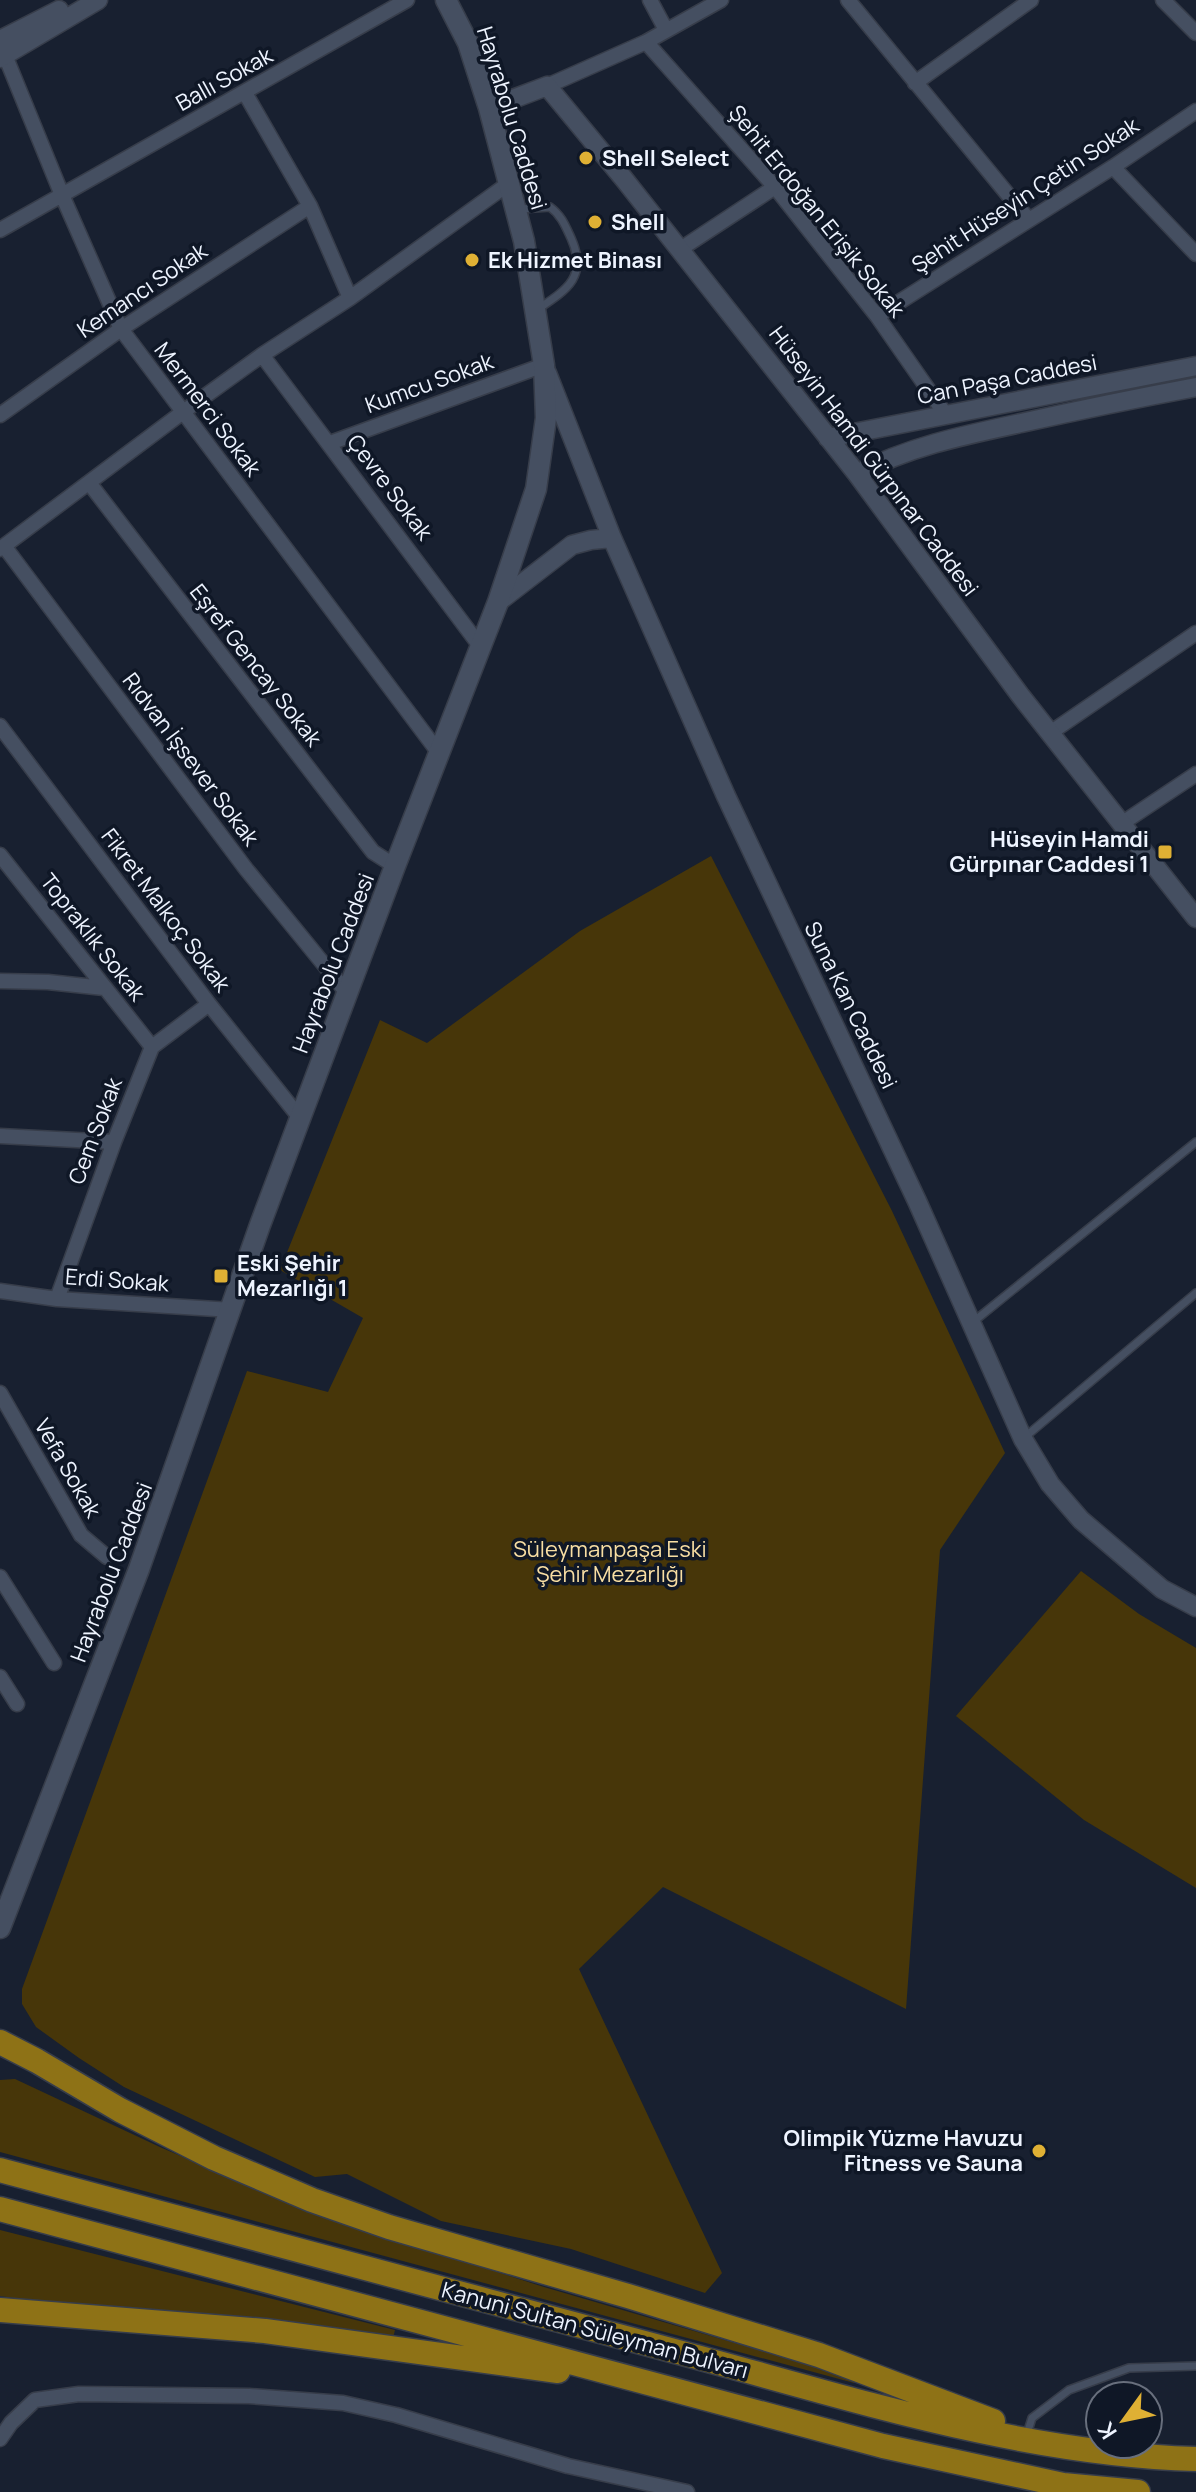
<svg xmlns="http://www.w3.org/2000/svg" width="1196" height="2492" font-family="Manrope,sans-serif">
	<style>
		.green { fill: #473609 }
		.lines { fill: none; stroke-linecap: round; stroke-linejoin: round }
		.service-casing { stroke: #373d4a; stroke-width: 10 }
		.minor-casing { stroke: #373d4a; stroke-width: 17 }
		.tertiary-casing { stroke: #373d4a; stroke-width: 21 }
		.secondary-casing { stroke: #373d4a; stroke-width: 23 }
		.trunk-casing { stroke: #373d4a; stroke-width: 27 }
		.service { stroke: #454f61; stroke-width: 7 }
		.minor { stroke: #454f61; stroke-width: 14 }
		.tertiary { stroke: #454f61; stroke-width: 18 }
		.secondary { stroke: #454f61; stroke-width: 20 }
		.trunk { stroke: #8e7216; stroke-width: 24 }
		.poi-dot { fill: #dfb034; stroke: #0f1726; stroke-width: 3 }
		.labels { text-anchor: middle; stroke-width: 7; stroke-linejoin: round; paint-order: stroke }
		.street-label { font-size: 22px; fill: #eef4ff; stroke: #0f1726 }
		.poi-label { font-size: 22px; font-weight: bold; fill: #eef4ff; stroke: #0f1726; text-anchor: start }
		.park-label { font-size: 22px; fill: #f8dea3; stroke: #0f1726 }
	</style>
	<rect width="100%" height="100%" fill="#182030"/>
	<!-- green -->
	<path class="green" d="M711 856 892 1211 1005 1453 940 1550 906 2009 663 1887 579 1969 722 2273 705 2293 571 2249 441 2221 347 2174 315 2177 124 2087 79 2058 36 2027 22 2004V1989L247 1371 328 1392 363 1318 280 1270 380 1020 427 1043 580 931Z
		M1081 1571 1139 1614 1196 1648V1888L1084 1820 956 1716Z
		M15 2079 162 2148 323 2216 544 2287 854 2378V2383L0 2152V2080Z
		M0 2230 395 2330 393 2338 103 2311 0 2296Z"/>
	<g class="lines">
		<!-- service casing -->
		<g class="service-casing">
			<path id="service" d="M520 209 550 207C561 215 565 225 571 238 588 276 568 289 538 309
				M973 1322 1196 1142
				M1025 1437 1196 1293
				M1026 2437 1032 2418 1069 2390 1129 2368 1196 2366"/>
		</g>
		<!-- minor casing -->
		<g class="minor-casing">
			<path id="minor" d="M650 0 666 30
				M848 0 1028 219
				M1163 0 1196 33
				M646 42 775 187 877 316 946 415
				M2 48 62 195 121 329 439 753
				M915 83 1031 0
				M547 86 646 42 721 0
				M245 93 310 206 350 298
				M1113 167 1196 254
				M0 230 407 0
				M679 250 775 187
				M877 316 1113 167 1196 111
				M262 355 480 646
				M0 415 121 329 310 206
				M330 443 544 365
				M90 484 373 852 395 866
				M4 546 246 869 348 994
				M0 549 183 412 262 355 350 298 508 184
				M0 726 209 1004 300 1118
				M1050 733 1196 633
				M1121 824 1196 774
				M0 855 152 1047
				M0 981 48 982 104 988
				M0 1136 114 1142
				M0 1291 57 1299 232 1310
				M57 1299 114 1142 152 1047 209 1004
				M0 1393 81 1535 107 1557
				M0 1577 54 1663
				M0 1677 17 1704
				M0 2439 11 2423 35 2400 79 2394 249 2396 343 2403 396 2415 568 2466 687 2492"/>
		</g>
		<!-- tertiary casing -->
		<g class="tertiary-casing">
			<path id="tertiary" d="M0 40 59 10
				M0 58 98 0
				M489 108 547 86 624 179 857 474 1020 695 1196 918
				M547 373 612 538 726 796 917 1201 1023 1439 1050 1484 1081 1520 1162 1589 1196 1607
				M828 438 1196 366
				M857 474C907 447 965 435 1021 423 1079 410 1137 398 1196 387
				M498 602 572 545 591 540 612 538"/>
		</g>
		<!-- secondary casing -->
		<g class="secondary-casing">
			<path id="secondary" d="M0 1928 139 1569 260 1225 395 866 498 602 536 489 546 418 544 365 524 241 489 108 468 43 446 0"/>
		</g>
		<!-- trunk casing -->
		<g class="trunk-casing">
			<path id="trunk" d="M0 2042 37 2061 120 2110 214 2158 312 2200 389 2227 628 2296 819 2355 993 2421
				M0 2170C227 2231 454 2292 682 2353 850 2398 1020 2454 1196 2459
				M0 2209 883 2446 1063 2485 1138 2492
				M0 2310 265 2331 558 2371"/>
		</g>
		<!-- service -->
		<use href="#service" class="service"/>
		<!-- minor -->
		<use href="#minor" class="minor"/>
		<!-- tertiary -->
		<use href="#tertiary" class="tertiary"/>
		<!-- secondary -->
		<use href="#secondary" class="secondary"/>
		<!-- trunk -->
		<use href="#trunk" class="trunk"/>
	</g>
	<!-- markers -->
	<g class="poi-dot">
		<circle cx="586" cy="158" r="8"/>
		<circle cx="595" cy="222" r="8"/>
		<circle cx="472" cy="260" r="8"/>
		<rect x="1157" y="844" width="16" height="16" rx="4"/>
		<rect x="213" y="1268" width="16" height="16" rx="4"/>
		<circle cx="1039" cy="2151" r="8"/>
	</g>
	<g class="labels">
		<!-- street labels -->
		<g class="street-label">
			<text transform="translate(224 79) rotate(-29)" y="8">Ballı Sokak</text>
			<text transform="translate(512 118) rotate(73)" y="8">Hayrabolu Caddesi</text>
			<text transform="translate(1025 195) rotate(-33)" y="8">Şehit Hüseyin Çetin Sokak</text>
			<text transform="translate(817 211) rotate(51)" y="8">Şehit Erdoğan Erişik Sokak</text>
			<text transform="translate(142 290) rotate(-34)" y="8">Kemancı Sokak</text>
			<text transform="translate(1007 379) rotate(-11)" y="8">Can Paşa Caddesi</text>
			<text transform="translate(429 383) rotate(-20)" y="8">Kumcu Sokak</text>
			<text transform="translate(208 409) rotate(53)" y="8">Mermerci Sokak</text>
			<text transform="translate(874 461) rotate(53)" y="8">Hüseyin Hamdi Gürpınar Caddesi</text>
			<text transform="translate(390 487) rotate(53)" y="8">Çevre Sokak</text>
			<text transform="translate(256 665) rotate(52)" y="8">Eşref Gencay Sokak</text>
			<text transform="translate(191 759) rotate(53)" y="8">Rıdvan İşsever Sokak</text>
			<text transform="translate(166 910) rotate(53)" y="8">Fikret Malkoç Sokak</text>
			<text transform="translate(93 937) rotate(52)" y="8">Topraklık Sokak</text>
			<text transform="translate(333 963) rotate(-69)" y="8">Hayrabolu Caddesi</text>
			<text transform="translate(851 1005) rotate(64)" y="8">Suna Kan Caddesi</text>
			<text transform="translate(95 1131) rotate(-69)" y="8">Cem Sokak</text>
			<text transform="translate(117 1280) rotate(4)" y="8">Erdi Sokak</text>
			<text transform="translate(68 1468) rotate(60)" y="8">Vefa Sokak</text>
			<text transform="translate(111 1572) rotate(-69)" y="8">Hayrabolu Caddesi</text>
			<text transform="translate(595 2330) rotate(15)" y="8">Kanuni Sultan Süleyman Bulvarı</text>
		</g>
		<!-- poi labels -->
		<g class="poi-label">
			<text x="602" y="166">Shell Select</text>
			<text x="611" y="230">Shell</text>
			<text x="488" y="268">Ek Hizmet Binası</text>
			<text x="1149" y="847" text-anchor="end">Hüseyin Hamdi<tspan x="1149" dy="25">Gürpınar Caddesi 1</tspan></text>
			<text x="237" y="1271">Eski Şehir<tspan x="237" dy="25">Mezarlığı 1</tspan></text>
			<text x="1023" y="2146" text-anchor="end">Olimpik Yüzme Havuzu<tspan x="1023" dy="25">Fitness ve Sauna</tspan></text>
		</g>
		<!-- park labels -->
		<g class="park-label">
			<text x="610" y="1557">Süleymanpaşa Eski<tspan x="610" dy="25">Şehir Mezarlığı</tspan></text>
		</g>
	</g>
	<!-- north arrow -->
	<g transform="translate(1124 2420) rotate(237)"><circle r="38" fill="#0f1726" stroke="#686f7d" stroke-width="2"/>
	<path d="M0-6L14 30L0 20L-14 30Z" fill="#dfb034"/>
	<text y="-12" font-size="22" font-weight="bold" text-anchor="middle" fill="#eef4ff">K</text>
	</g>
</svg>
